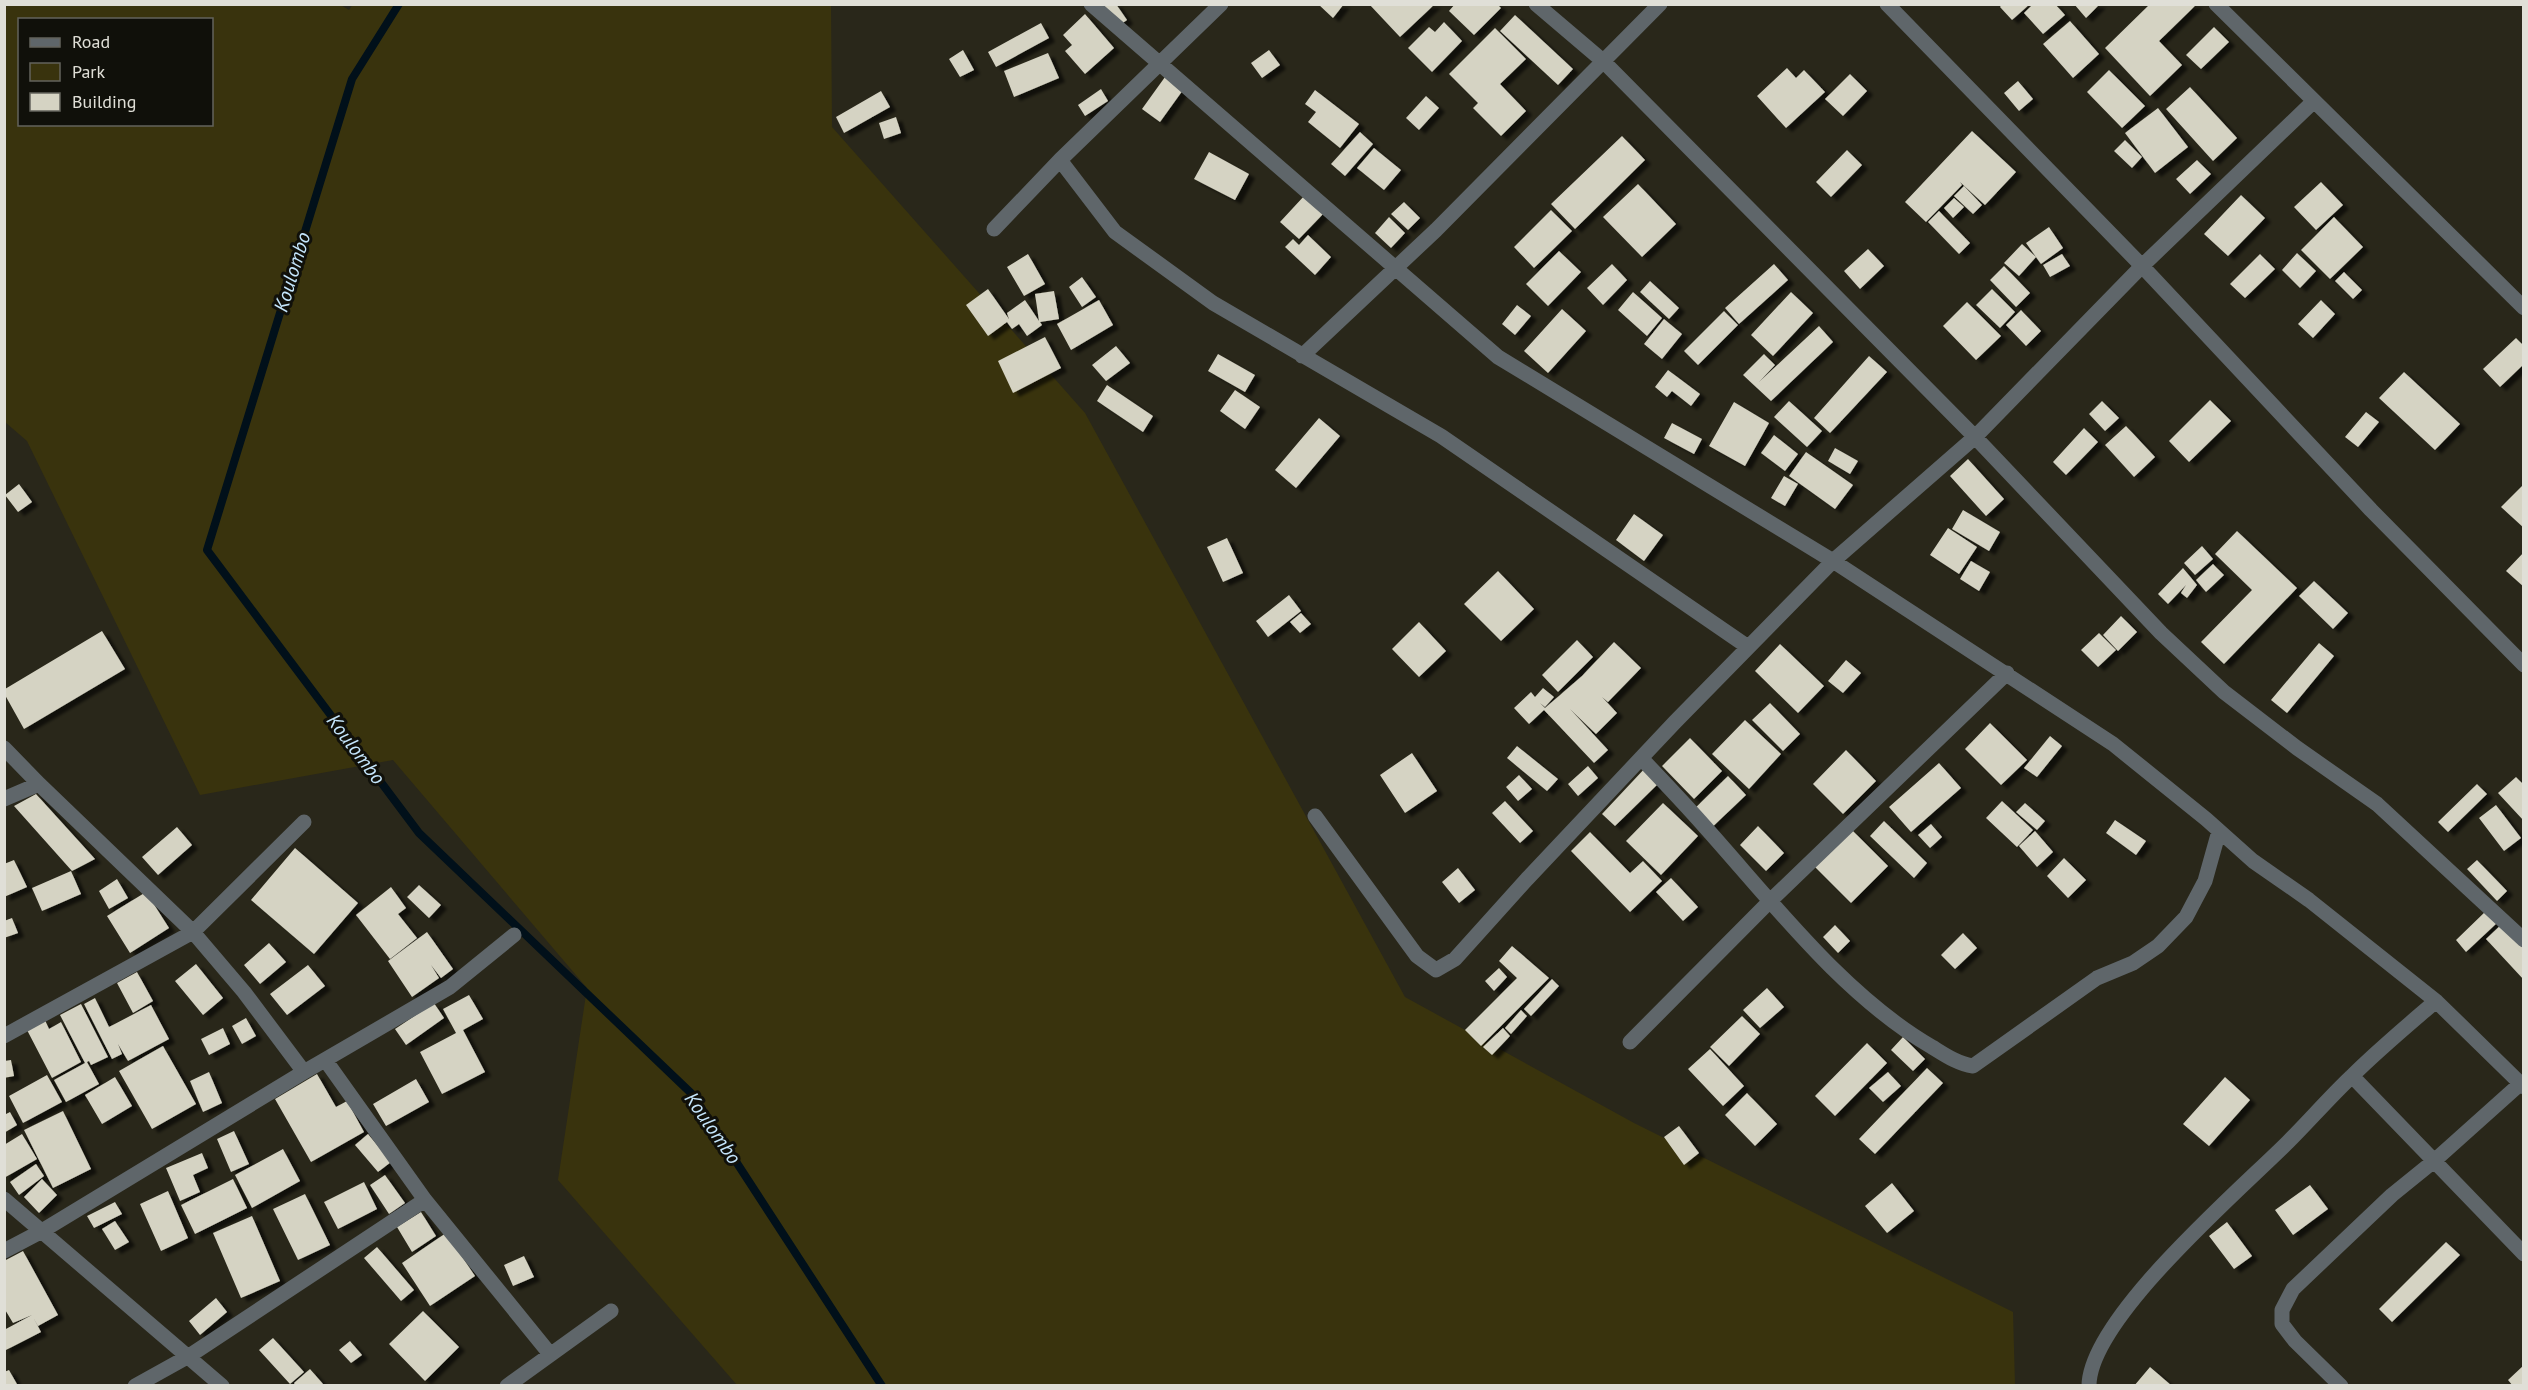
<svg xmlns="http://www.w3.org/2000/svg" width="2528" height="1390" font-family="'PT Sans',sans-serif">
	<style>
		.green { fill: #39330d; fill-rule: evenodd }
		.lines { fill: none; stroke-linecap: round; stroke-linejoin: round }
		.stream { stroke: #01101a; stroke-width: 8 }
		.building { fill: #d5d3c3; filter: url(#shadow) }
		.minor { stroke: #5f666a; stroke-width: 15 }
		.labels { text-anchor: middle; stroke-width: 6; stroke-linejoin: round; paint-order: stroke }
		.water-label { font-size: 20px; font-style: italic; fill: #c5e6fc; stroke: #10100a }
	</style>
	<defs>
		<filter id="shadow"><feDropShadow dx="6" dy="4" stdDeviation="1.5" flood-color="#0009"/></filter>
	</defs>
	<rect width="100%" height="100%" fill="#29271a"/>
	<!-- green -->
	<path class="green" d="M339 4 349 10 353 4 831 5 832 127 1085 413 1405 997 1634 1123 2013 1312 2015 1385H737L558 1180 587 988 393 760 200 795 27 441 5 422V5ZM20 20H212V124H20Z"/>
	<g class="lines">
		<!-- stream -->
		<path class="stream" d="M399 4 352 79 207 550 419 833 692 1094 882 1386"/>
	</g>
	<!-- building -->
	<path class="building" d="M1100 4H1116L1127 20 1117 27Z
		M1318 4H1344L1333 18Z
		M1369 4H1435L1400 37Z
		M1455 4H1497L1501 8 1474 35 1449 11Z
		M2002 4H2030L2012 20 2000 7Z
		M2033 4H2055L2065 15 2043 34 2024 13Z
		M2074 4H2100L2086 18Z
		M2150 4H2197L2159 41 2182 65 2150 96 2105 48Z
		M1085 14 1114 48 1085 74 1065 51 1072 45 1063 35Z
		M1515 15 1573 69 1558 85 1500 31Z
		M2070 21 2099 54 2073 78 2043 44Z
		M1444 22 1462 41 1432 72 1408 48 1429 27 1435 32Z
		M1041 23 1049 38 996 67 988 52Z
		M2214 27 2229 42 2201 69 2186 55Z
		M1495 28 1526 59 1500 84 1526 111 1501 136 1473 108 1478 103 1449 74Z
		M963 50 974 70 960 77 949 59Z
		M1269 50 1280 65 1262 78 1251 63Z
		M1048 53 1059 78 1014 97 1004 71Z
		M1787 68 1796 78 1804 70 1825 92 1786 128 1757 96Z
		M2109 70 2145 106 2122 128 2087 92Z
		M1850 74 1867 91 1843 116 1825 99Z
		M1165 77 1183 90 1160 122 1142 109Z
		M2018 81 2033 99 2019 111 2004 93Z
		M2190 87 2237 138 2213 161 2166 109Z
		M1101 89 1108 101 1085 116 1078 105Z
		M1315 90 1359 124 1340 148 1308 122 1316 112 1305 104Z
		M881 91 890 107 844 133 836 117Z
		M1426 96 1439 108 1419 130 1406 118Z
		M2158 108 2188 147 2155 173 2125 133Z
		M896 117 901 133 884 139 879 123Z
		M1972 131 2016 172 1985 205 1960 182 1962 185 1926 222 1905 202Z
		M1360 132 1373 144 1345 176 1331 164Z
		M1622 136 1645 160 1575 229 1551 204Z
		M2125 140 2142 157 2132 168 2114 151Z
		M1374 148 1401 170 1384 190 1357 168Z
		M1847 150 1862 165 1831 197 1816 182Z
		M1209 152 1249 174 1235 200 1194 179Z
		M2197 160 2211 174 2190 194 2176 179Z
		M2321 182 2343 205 2316 230 2294 207Z
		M1638 184 1676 224 1642 257 1603 217Z
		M1964 186 1982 205 1973 214 1954 196Z
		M1305 195 1324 213 1299 239 1280 222Z
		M2241 195 2265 218 2228 256 2204 234Z
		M1954 198 1964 207 1953 218 1944 208Z
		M1404 202 1420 218 1408 230 1391 214Z
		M1551 210 1572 231 1534 268 1514 247Z
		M1939 211 1970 243 1959 254 1928 222Z
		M1389 217 1405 233 1391 248 1375 233Z
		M2334 217 2363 247 2330 279 2301 250Z
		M2049 227 2063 248 2041 264 2026 243Z
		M1308 235 1331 257 1315 275 1285 247 1293 239 1299 245Z
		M2022 244 2036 257 2019 276 2004 263Z
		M1868 249 1884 266 1860 289 1844 271Z
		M1559 251 1581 272 1548 306 1526 284Z
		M2297 253 2316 271 2300 288 2282 270Z
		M1028 254 1045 284 1024 296 1007 267Z
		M2062 254 2070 266 2050 277 2043 265Z
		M2260 254 2275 269 2245 298 2230 284Z
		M1612 264 1627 280 1603 305 1587 288Z
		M1774 264 1788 280 1739 324 1725 308Z
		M2004 266 2030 293 2016 307 1990 280Z
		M2344 272 2362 290 2353 299 2335 281Z
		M1082 277 1096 297 1082 307 1069 287Z
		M1650 281 1679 308 1669 319 1640 292Z
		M988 289 1009 319 1007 313 1025 300 1039 321 1035 294 1054 291 1059 319 1040 322 1042 325 1027 336 1019 324 1012 329 1007 322 988 336 966 305Z
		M1992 289 2015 312 2000 328 1976 305Z
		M1633 292 1662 318 1647 336 1618 310Z
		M1791 292 1813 313 1773 356 1751 335Z
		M1099 300 1113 325 1071 350 1057 324Z
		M2321 300 2335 314 2313 338 2298 324Z
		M1967 302 2001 336 1976 360 1943 326Z
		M1517 305 1531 316 1515 335 1502 324Z
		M1562 309 1586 331 1548 373 1524 351Z
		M2021 310 2041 331 2026 346 2006 325Z
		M1724 311 1738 325 1698 365 1684 351Z
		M1664 319 1682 334 1662 359 1644 344Z
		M1819 326 1833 342 1771 401 1743 375 1764 354 1775 365 1759 382Z
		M1045 337 1061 368 1013 393 998 361Z
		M2516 338 2524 346V364L2500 387 2483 369Z
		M1116 346 1130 363 1106 381 1092 365Z
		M1218 354 1255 375 1245 392 1208 371Z
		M1869 356 1887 372 1830 433 1814 418Z
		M1668 370 1700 394 1691 406 1672 391 1667 397 1655 387Z
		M2404 372 2460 424 2435 450 2379 398Z
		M1107 385 1153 416 1143 432 1097 401Z
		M1235 390 1260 407 1245 429 1220 411Z
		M2210 400 2231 421 2189 462 2169 441Z
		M1789 401 1822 431 1807 447 1774 417Z
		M2102 401 2119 418 2105 431 2089 414Z
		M1734 402 1769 423 1745 466 1709 446Z
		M2366 412 2379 422 2358 447 2345 437Z
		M1319 418 1340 436 1296 488 1275 470Z
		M1672 423 1702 439 1694 454 1664 438Z
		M2126 426 2155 457 2134 477 2105 445Z
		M2084 428 2098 442 2066 475 2053 462Z
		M1774 435 1798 454 1785 471 1761 453Z
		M1835 448 1858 461 1850 474 1828 461Z
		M1806 452 1853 485 1835 509 1789 476Z
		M1968 459 2004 499 1986 516 1950 476Z
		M1784 476 1798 484 1785 506 1771 498Z
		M19 484 32 502 18 512 5 495Z
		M2524 484V528L2501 507Z
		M1963 510 2000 532 1989 551 1952 529Z
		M1634 514 1663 535 1644 561 1616 540Z
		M1948 528 1977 547 1959 574 1930 555Z
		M2237 531 2297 588 2224 664 2201 642 2252 590 2215 554Z
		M1227 538 1243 573 1223 582 1207 547Z
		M2202 546 2213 559 2195 575 2184 563Z
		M2524 552V587L2506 571Z
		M1971 561 1990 572 1979 591 1960 579Z
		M2213 564 2224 575 2206 592 2196 580Z
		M2183 568 2197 585 2187 598 2181 593 2186 585 2168 604 2158 594Z
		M1498 571 1534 609 1501 641 1464 604Z
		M2314 581 2348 613 2333 629 2299 596Z
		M1289 595 1301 611 1268 637 1256 621Z
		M1301 613 1311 624 1300 633 1290 622Z
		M2121 616 2137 632 2118 651 2103 635Z
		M1419 622 1446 651 1419 677 1392 649Z
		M102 631 125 669 24 729 5 695V689Z
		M2099 633 2116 650 2098 667 2081 650Z
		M1577 640 1593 657 1558 692 1542 675Z
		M1614 642 1641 668 1608 702 1602 697 1617 713 1596 734 1570 709 1608 750 1594 763 1544 710 1529 724 1514 708 1531 692 1535 697 1543 688 1554 697 1545 707 1540 703 1545 708 1582 676Z
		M2319 643 2334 656 2287 713 2271 700Z
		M1780 644 1824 686 1798 713 1755 671Z
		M1846 660 1861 673 1843 693 1828 681Z
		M1770 703 1800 734 1783 751 1752 720Z
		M1745 720 1781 754 1749 789 1712 754Z
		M1990 723 2027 760 2001 785 1965 749Z
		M2050 736 2062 746 2037 777 2024 768Z
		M1690 738 1722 771 1694 799 1662 766Z
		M1517 746 1558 779 1547 791 1507 758Z
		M1846 750 1876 781 1843 814 1813 784Z
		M1412 753 1437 791 1405 813 1380 775Z
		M1939 763 1961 788 1911 832 1889 807Z
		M1588 766 1598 778 1578 796 1568 784Z
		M1647 766 1662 780 1615 826 1602 814Z
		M1519 775 1532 789 1518 801 1506 787Z
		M1728 776 1746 795 1706 833 1688 815Z
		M2516 777 2524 785V821L2498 793Z
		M2477 784 2487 794 2448 832 2438 822Z
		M36 794 95 859 72 871 14 806Z
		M1505 801 1533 831 1520 843 1492 813Z
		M2002 801 2033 830 2017 847 1986 818Z
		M1663 803 1698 836 1661 875 1626 841Z
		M2025 803 2045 821 2037 830 2016 812Z
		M2496 805 2521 838 2504 851 2479 818Z
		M2115 820 2146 841 2136 855 2106 833Z
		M1884 821 1927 863 1914 878 1870 836Z
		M1931 824 1942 837 1930 848 1918 835Z
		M1758 826 1784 853 1766 871 1740 845Z
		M177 827 192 845 158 875 142 857Z
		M1852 830 1888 866 1851 903 1815 867Z
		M2035 831 2053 852 2037 867 2019 846Z
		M1590 832 1630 873 1643 861 1662 881 1630 912 1571 851Z
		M295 848 358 903 314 954 251 900Z
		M2064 858 2086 880 2068 898 2047 876Z
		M14 860 27 887 4 897V864Z
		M2477 860 2507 891 2497 901 2467 869Z
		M1458 868 1475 890 1459 903 1442 882Z
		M71 871 81 894 42 911 32 888Z
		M1671 878 1698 907 1683 921 1656 892Z
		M117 879 128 898 109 909 99 891Z
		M419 885 441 905 429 918 407 897Z
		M391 887 406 908 398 914 417 938 390 959 356 915Z
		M146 892 169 928 130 953 107 916Z
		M2487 910 2498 922 2466 952 2456 940Z
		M12 918 18 933 4 938V921Z
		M2502 924 2524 948V980L2486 939Z
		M1835 925 1850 941 1838 953 1823 937Z
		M427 932 453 969 441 978 431 965 439 978 412 997 388 961Z
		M1963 933 1977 948 1955 969 1941 955Z
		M269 943 286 962 260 984 244 965Z
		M1512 946 1549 978 1481 1046 1465 1030 1517 978 1499 961Z
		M196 964 223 998 203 1015 175 981Z
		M308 965 325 986 287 1015 270 994Z
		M1499 968 1507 977 1494 991 1485 981Z
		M137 972 153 1001 133 1013 117 983Z
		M1552 979 1559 986 1531 1016 1524 1009Z
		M1767 988 1784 1007 1760 1028 1743 1010Z
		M469 995 483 1019 463 1030 485 1072 442 1094 420 1052 456 1033 443 1009Z
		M95 998 109 1027 151 1005 169 1039 128 1061 118 1044 122 1054 112 1059 84 1004Z
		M434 1003 444 1018 406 1045 395 1029Z
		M81 1004 108 1057 91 1065 89 1061 87 1062 99 1084 66 1102 54 1080 85 1063 60 1015Z
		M1521 1010 1527 1016 1511 1034 1505 1028Z
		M1742 1016 1760 1034 1729 1066 1710 1047Z
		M246 1018 256 1036 242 1044 232 1026Z
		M45 1020 49 1029 61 1022 81 1062 52 1078 27 1030Z
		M223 1028 230 1044 209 1055 201 1039Z
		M1503 1028 1510 1036 1492 1055 1483 1047Z
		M1903 1037 1925 1059 1913 1071 1891 1050Z
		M1867 1043 1887 1063 1835 1116 1815 1096Z
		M163 1046 196 1104 152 1129 119 1071Z
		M1710 1049 1744 1086 1723 1106 1688 1069Z
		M11 1060 14 1076 4 1078V1061Z
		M1927 1068 1943 1083 1875 1154 1859 1139Z
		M209 1072 222 1103 203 1112 190 1081Z
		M1888 1072 1901 1086 1883 1102 1869 1088Z
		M317 1074 336 1107 347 1101 364 1132 311 1162 275 1099Z
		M47 1075 62 1102 23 1123 9 1096Z
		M115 1077 132 1106 102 1124 85 1095Z
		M2225 1077 2250 1100 2209 1146 2183 1124Z
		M416 1079 429 1102 386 1126 373 1104Z
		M1747 1093 1777 1124 1755 1146 1725 1115Z
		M63 1111 91 1169 53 1188 24 1130Z
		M10 1112 17 1125 4 1133V1115Z
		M1679 1126 1699 1153 1684 1165 1664 1137Z
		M234 1131 249 1164 231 1172 217 1139Z
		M22 1134 37 1159 4 1178V1145Z
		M368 1134 391 1162 378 1172 355 1145Z
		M283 1149 300 1181 252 1208 235 1175Z
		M202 1153 208 1168 193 1175 200 1192 180 1201 166 1168Z
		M36 1164 44 1176 19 1195 10 1182Z
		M385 1175 405 1203 389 1214 370 1185Z
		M42 1179 57 1195 39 1213 24 1197Z
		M233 1179 247 1208 195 1234 181 1205Z
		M364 1182 377 1209 338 1229 324 1202Z
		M1892 1183 1914 1211 1887 1233 1865 1206Z
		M2310 1185 2328 1209 2293 1235 2275 1210Z
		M168 1191 188 1238 161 1251 140 1204Z
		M305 1194 330 1245 298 1260 273 1209Z
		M115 1202 122 1214 94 1228 87 1216Z
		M421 1212 436 1236 412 1252 397 1227Z
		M252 1216 280 1281 241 1298 213 1233Z
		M115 1221 129 1242 115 1250 102 1229Z
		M2227 1222 2252 1256 2234 1269 2209 1236Z
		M446 1233 475 1276 430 1306 402 1263Z
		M2446 1242 2460 1255 2392 1322 2379 1309Z
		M377 1247 414 1290 401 1301 364 1258Z
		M23 1251 58 1315 38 1326 33 1317 41 1332 4 1351V1330L32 1315 13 1323 4 1308V1261Z
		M524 1256 534 1277 513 1286 504 1265Z
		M216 1298 227 1312 200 1335 189 1321Z
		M423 1311 459 1347 425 1381 389 1344Z
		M273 1338 304 1372 290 1384 259 1350Z
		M350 1341 362 1355 351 1363 339 1350Z
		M2524 1365V1386H2513L2508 1380Z
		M2150 1367 2172 1386H2134Z
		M310 1369 323 1384 296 1386 294 1383Z
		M9 1370 18 1386H4V1372Z"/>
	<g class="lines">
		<!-- minor -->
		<path class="minor" d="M1091 4 1498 357 1833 561 2113 744 2206 819 2253 861 2309 900 2436 1001 2524 1087
			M1536 4 1603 61 1975 437 2161 633 2224 692 2297 748 2377 804 2524 940
			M1887 4 2142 266 2371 510 2524 665
			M2216 4 2524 308
			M1060 160 1115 232 1213 303 1441 436 1748 647
			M994 229 1060 160 1221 4
			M1302 356 1436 230 1660 4
			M4 748 39 784 193 932 244 992 304 1072
			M1641 758C1663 781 1685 804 1706 828 1774 904 1844 996 1932 1047 1945 1055 1958 1064 1973 1066L2097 978 2133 963 2158 946 2186 917 2205 881 2219 831
			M4 799 39 784
			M1315 816 1417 956 1436 970 1455 959 1527 879 1675 722 1833 561 1975 437 2142 266 2314 101
			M4 1036 193 932 304 822
			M1630 1042 1769 902 2007 673
			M326 1061 425 1200 550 1354
			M2352 1076 2524 1254
			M4 1199 222 1386
			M4 1251 42 1231 304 1072 450 987 514 935
			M135 1386 189 1356 425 1200
			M507 1386 611 1311
			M2089 1386C2089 1319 2240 1190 2288 1142 2309 1121 2329 1098 2351 1077 2378 1050 2407 1026 2436 1001
			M2341 1386 2295 1341 2282 1324V1310L2293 1289 2392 1195 2434 1161 2520 1084"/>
	</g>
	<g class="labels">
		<!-- water labels -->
		<g class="water-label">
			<text transform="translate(292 272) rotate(-73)" y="7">Koulombo</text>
			<text transform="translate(356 749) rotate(53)" y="7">Koulombo</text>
			<text transform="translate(713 1128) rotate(55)" y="7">Koulombo</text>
		</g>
	</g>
	<!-- border -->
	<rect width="2528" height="1390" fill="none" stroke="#e0dfd7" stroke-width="12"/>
	<!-- legend -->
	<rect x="18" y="18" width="195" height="108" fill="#10100a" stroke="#63635c" stroke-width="1.5"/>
	<rect x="30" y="38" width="30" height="9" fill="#5f666a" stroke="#63635c" stroke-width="1.5"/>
	<text x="72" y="48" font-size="18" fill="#e0dfd7">Road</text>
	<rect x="30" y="63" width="30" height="18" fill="#39330d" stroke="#63635c" stroke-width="1.5"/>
	<text x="72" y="78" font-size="18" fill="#e0dfd7">Park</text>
	<rect x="30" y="93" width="30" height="18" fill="#d5d3c3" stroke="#63635c" stroke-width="1.5"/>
	<text x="72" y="108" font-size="18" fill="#e0dfd7">Building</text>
</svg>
